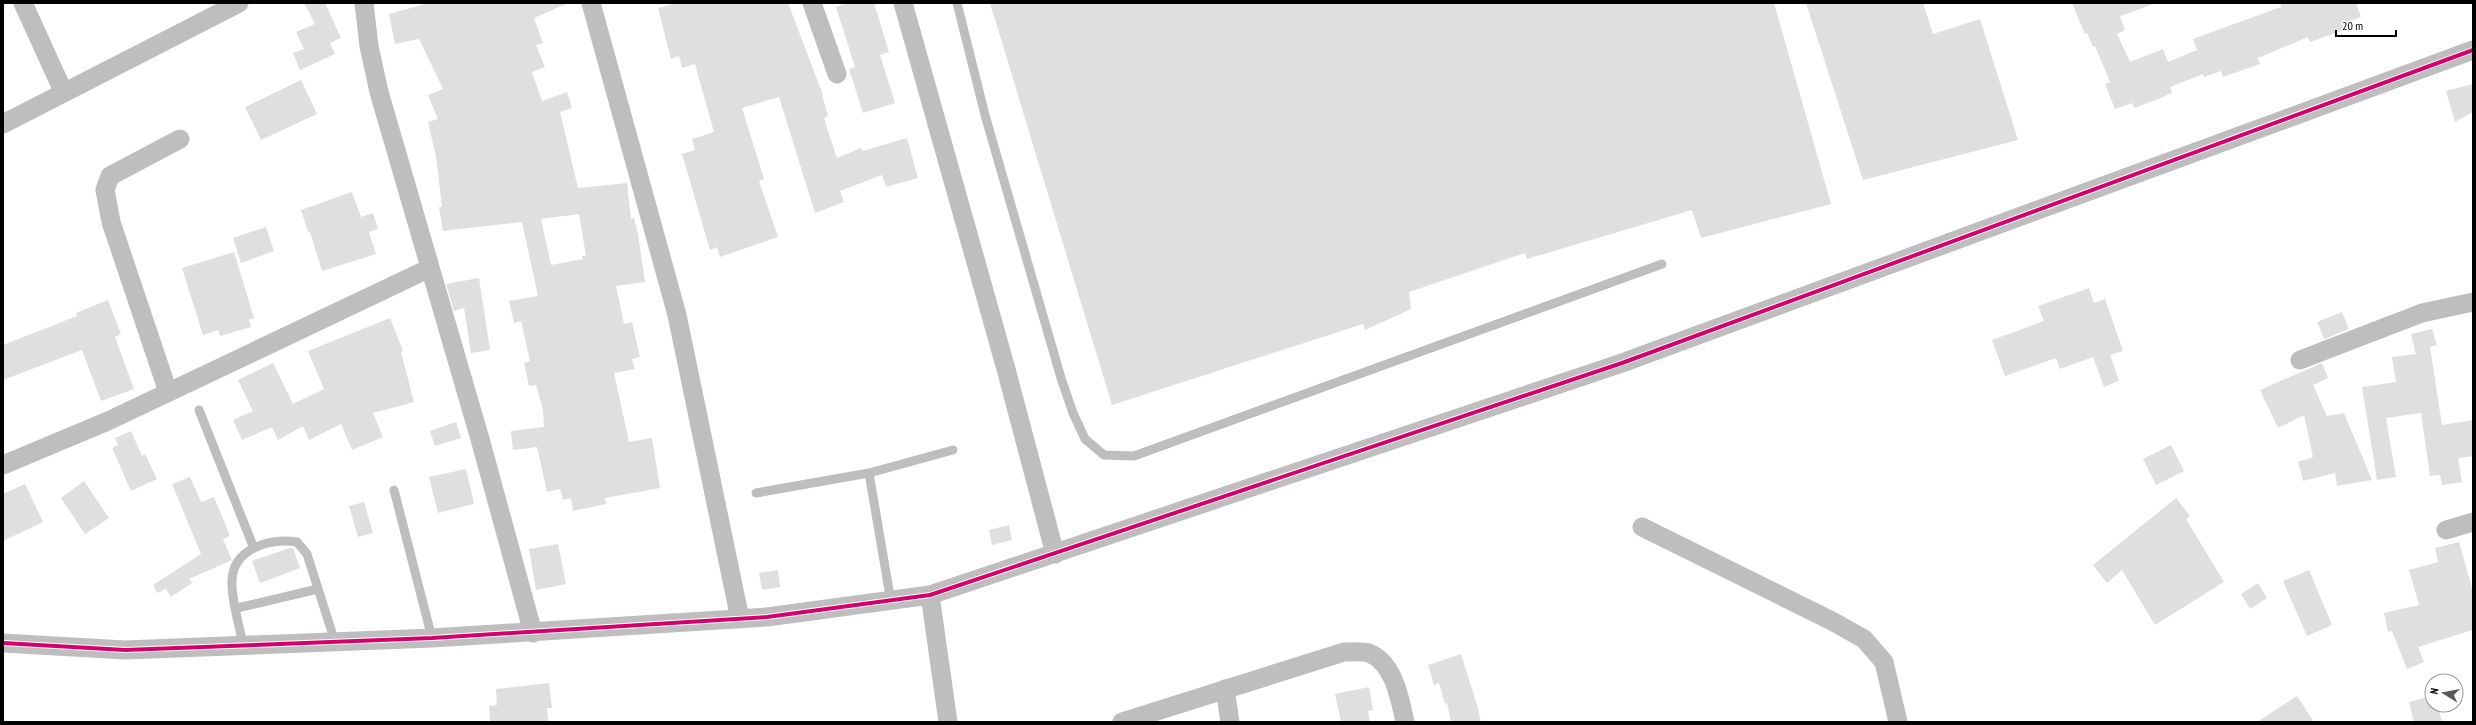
<svg xmlns="http://www.w3.org/2000/svg" width="2476" height="725" font-family="'PT Sans Narrow',sans-serif">
	<style>
		.building { fill: #dfdfdf; fill-rule: evenodd }
		.lines { fill: none; stroke-linecap: round; stroke-linejoin: round }
		.lane { stroke: #bebebe; stroke-width: 9 }
		.street { stroke: #bebebe; stroke-width: 19 }
		.cycleway-casing { stroke: #fff; stroke-width: 6 }
		.cycleway { stroke: #d6006c; stroke-width: 4 }
	</style>
	<rect width="100%" height="100%" fill="#fff"/>
	<!-- building -->
	<path class="building" d="M304 3H325L341 38 330 43 335 54 300 70 293 53 304 49 296 32 315 24Z
		M429 3H568L534 18 543 43 536 45 545 67 532 72 542 101 567 92 572 108 560 112 578 188 627 183 631 219 634 218 638 234 645 282 616 286 624 324 632 322 640 357 632 359 635 369 614 373 629 442 652 438 660 488 605 498 606 504 573 511 571 498 563 500 560 489 547 492 537 447 513 450 511 431 544 427 543 410 536 385 529 386 524 363 530 361 521 321 514 323 509 301 538 296 522 222 443 231 439 207H442L436 157 428 122 438 119 428 95 443 89 419 39 395 44 389 14ZM579 214 586 256H582L583 259 551 265 541 219Z
		M677 3H788L823 95H822L828 116 824 118 826 125 837 158 861 148 863 151 907 138 918 178 886 187 882 175 840 191 844 202 815 213 779 97 742 108 764 179 759 181 778 237 720 257 717 247 710 250 682 154 695 150 692 139 714 132 695 64 682 68 679 56 671 59 658 8Z
		M848 3H874L889 52 880 55 895 103 863 113 849 69 855 67 836 7Z
		M990 3H1774L1831 204 1701 238 1692 210 1527 259 1525 253 1409 292 1411 309 1365 330 1363 324 1112 405Z
		M1806 3H1923L1933 34 1980 19 2018 140 1863 180Z
		M2072 3H2151V5L2120 16 2125 30 2117 34 2130 62 2163 49 2168 62 2197 50 2193 39 2281 7 2280 3H2356L2361 17 2344 23 2346 29 2310 42 2308 37 2258 58 2260 64 2223 77 2221 71 2204 77 2203 74 2170 87 2172 93 2158 99 2134 108 2132 103 2115 109 2105 84 2110 82 2095 46 2093 47 2087 33 2085 34Z
		M301 80 317 114 261 140 245 107Z
		M2473 84V112L2455 122 2446 91Z
		M352 192 361 217 373 213 378 229 369 232 376 254 322 271 310 232H308L301 210Z
		M266 227 274 251 241 263 233 238Z
		M234 252 254 318 249 320 251 327 220 336 218 330 203 335 182 268Z
		M479 278 490 350 471 353 464 308 454 311 446 284Z
		M2089 288 2094 303 2105 299 2123 351 2110 355 2119 381 2104 387 2093 357 2060 369 2056 358 2005 376 1992 340 2044 321 2038 306Z
		M108 300 121 334 115 337 134 389 101 401 82 350 3 380V345L77 316 76 313Z
		M2342 312 2349 329 2324 339 2317 322Z
		M390 318 403 351 401 352 414 402 373 413 383 437 352 450 341 424 309 440 303 426 278 440 272 427 242 440 233 420 253 411 238 380 273 363 293 404 324 389 308 351Z
		M2432 329 2437 345 2430 347 2442 425 2473 420V456L2458 458 2462 482 2442 485 2440 475 2430 476 2421 413 2386 418 2396 477 2377 480 2362 387 2396 382 2392 357 2416 354 2411 334Z
		M2322 363 2328 378 2313 385 2327 416 2344 413 2372 480 2337 486 2335 473 2303 481 2298 462 2313 457 2304 415 2278 428 2260 390Z
		M456 422 461 438 435 446 430 431Z
		M131 431 142 456 145 454 157 479 131 491 112 448 118 445 115 438Z
		M2171 445 2184 471 2156 485 2143 459Z
		M466 469 474 504 438 513 429 477Z
		M190 477 201 502 214 497 230 536 223 539 232 560 189 579 192 583 171 597 166 589 157 593 153 585 201 554 172 484Z
		M84 481 109 518 85 534 61 498Z
		M25 484 43 522 3 541V494Z
		M2176 498 2190 516 2186 519 2224 582 2155 625 2122 570 2107 583 2093 565Z
		M364 502 373 533 358 537 349 506Z
		M1009 525 1012 540 992 545 989 530Z
		M2459 542 2473 592V630L2418 647 2424 662 2407 669 2392 631 2388 632 2384 613 2419 605 2409 570 2438 562 2435 548Z
		M558 544 566 584 536 590 529 549Z
		M290 548H293L300 568 260 583 252 561Z
		M778 570 780 587 762 590 759 573Z
		M2309 570 2332 625 2307 636 2283 581Z
		M2258 583 2267 598 2250 609 2241 594Z
		M1461 654 1477 705 1481 722H1451L1447 703 1445 704 1439 683 1434 685 1428 665Z
		M549 683 552 708H547L548 722H490L489 706 497 705 496 689Z
		M1369 687 1373 710 1368 711 1370 722H1341L1335 694Z
		M2297 696 2314 722H2257Z
		M2432 696V705H2438L2442 722H2414L2409 702Z"/>
	<g class="lines">
		<!-- lane -->
		<path class="lane" d="M957 3 985 115 1061 378 1073 413 1085 439 1104 455 1134 456 1662 264
			M199 410 253 546
			M869 473 891 602
			M394 490 432 638
			M756 493 869 473 953 450
			M237 608 318 589
			M243 645C240 627 231 600 232 581 233 548 270 538 297 542L307 554 335 642"/>
		<!-- street -->
		<path class="street" d="M23 3 63 91
			M364 3 369 46 379 92 480 439 533 633
			M591 3 677 315 740 619
			M812 3 837 74
			M903 3 1006 369 1055 554
			M3 124 239 3
			M2300 360 2422 313 2473 302
			M168 392 111 222 105 190 110 176 180 139
			M3 465 108 421 430 268
			M1642 527 1832 621 1864 639 1884 662 1898 722
			M2446 530 2473 522
			M930 595 948 722
			M3 643 125 650 432 638 767 617 930 595 1622 363 2473 50
			M1225 689 1230 722
			M1122 722 1344 652C1351 652 1362 651 1369 653 1394 663 1400 699 1405 722"/>
		<!-- cycleway casing -->
		<g class="cycleway-casing">
			<path id="cycleway" d="M3 643 125 650 432 638 767 617 930 595 1622 363 2473 50"/>
		</g>
		<!-- cycleway -->
		<use href="#cycleway" class="cycleway"/>
	</g>
	<!-- border -->
	<rect width="2476" height="725" fill="none" stroke="#000000" stroke-width="8"/>
	<!-- north arrow -->
	<g transform="translate(2444 693) rotate(281)"><circle r="19" fill="#ffffff" stroke="#999999"/>
	<path d="M0-3L7 15L0 10L-7 15Z" fill="#595959"/>
	<text y="-6" font-size="11" font-weight="bold" text-anchor="middle" fill="#000000">N</text>
	</g>
	<!-- scale -->
	<path d="M2336 30v6h60v-6" fill="none" stroke="#000000" stroke-width="2"/>
	<text x="2342" y="30" font-size="12" fill="#000000" stroke="#ffffff" stroke-width="3" paint-order="stroke">20 m</text>
</svg>
